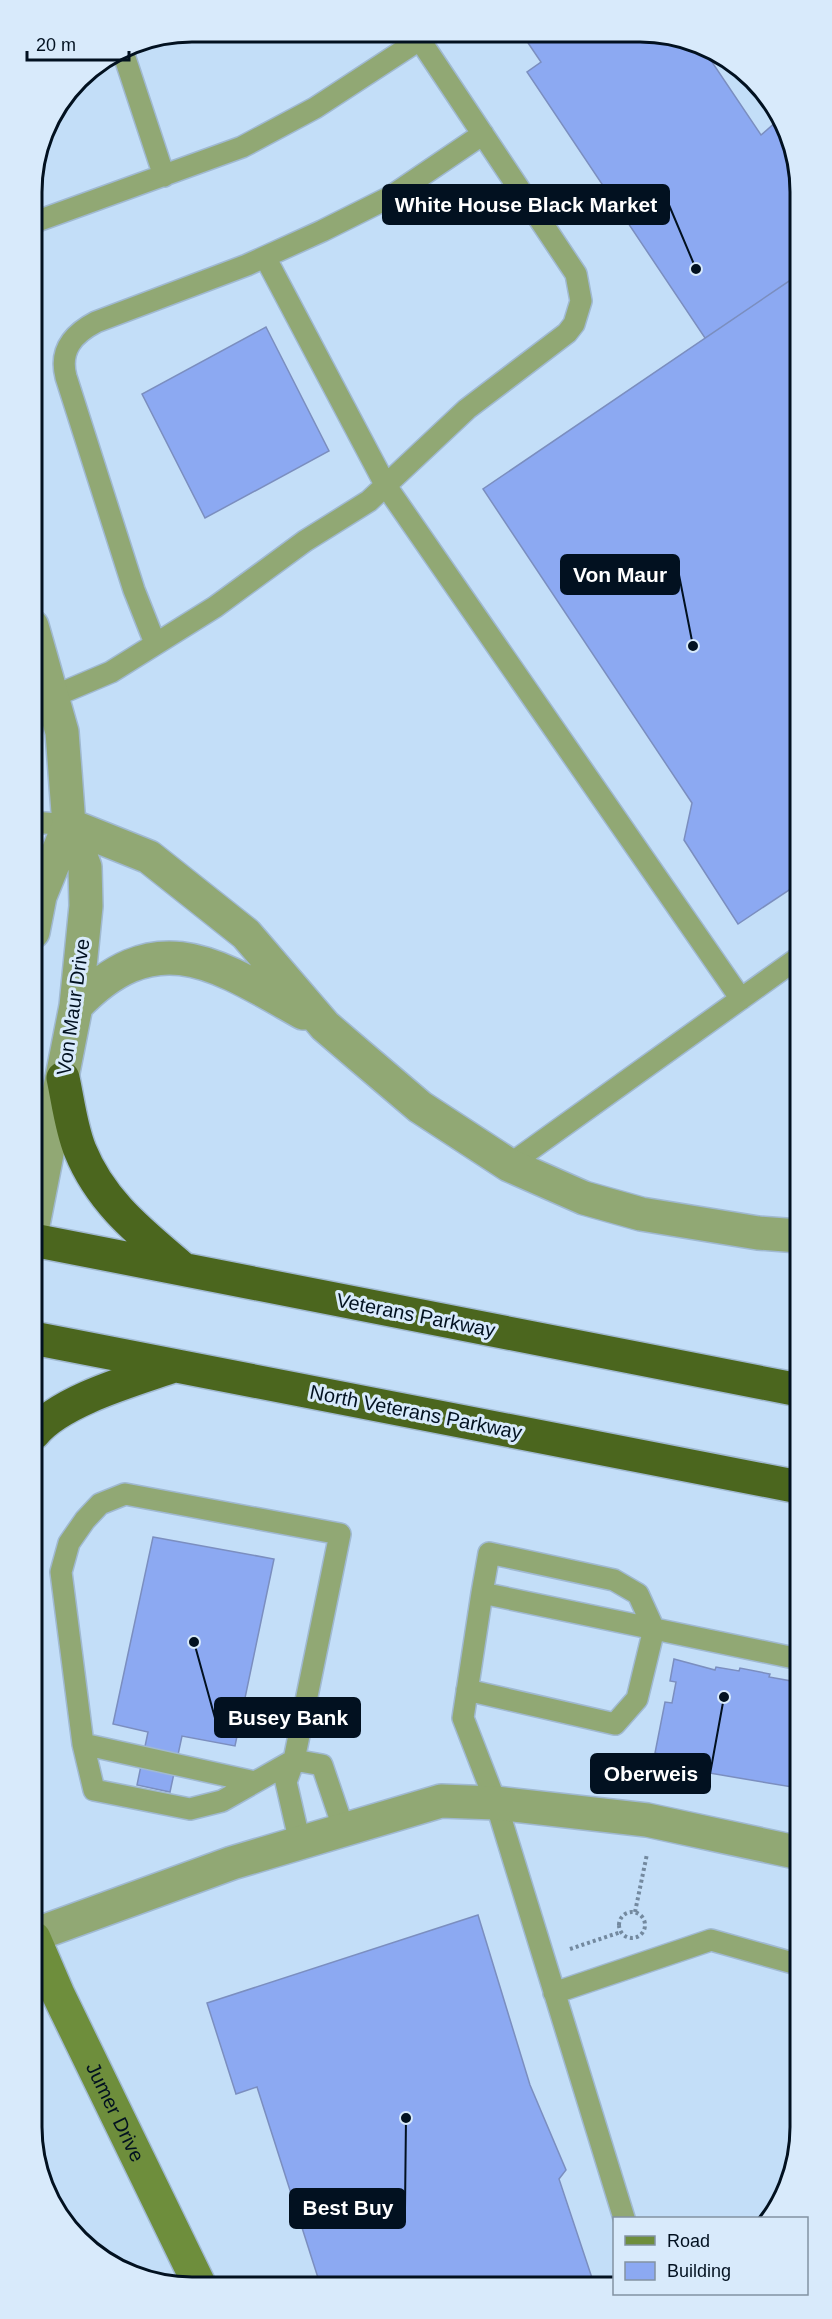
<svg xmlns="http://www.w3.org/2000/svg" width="832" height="2319" font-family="Helvetica,sans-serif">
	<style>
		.building { fill: #8ca9f2; stroke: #7b8ebf; stroke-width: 1.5 }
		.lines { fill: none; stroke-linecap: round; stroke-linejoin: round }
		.lane-casing { stroke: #a0b9d1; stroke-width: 24 }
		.street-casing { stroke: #a0b9d1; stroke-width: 36 }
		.secondary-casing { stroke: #a0b9d1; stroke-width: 36 }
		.highway-casing { stroke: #a0b9d1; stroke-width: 36 }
		.path { stroke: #73899f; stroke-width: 4; stroke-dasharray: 3 3; stroke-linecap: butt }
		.lane { stroke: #91a874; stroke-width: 21 }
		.street { stroke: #91a874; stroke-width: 33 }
		.secondary { stroke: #6e8e3c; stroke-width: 33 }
		.highway { stroke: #4b661e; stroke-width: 33 }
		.labels { text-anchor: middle; stroke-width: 6; stroke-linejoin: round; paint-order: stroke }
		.street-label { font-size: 20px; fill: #021120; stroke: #d8eafb }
		.rim { fill: none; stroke: #021120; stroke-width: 3 }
		.leader { fill: none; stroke: #021120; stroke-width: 2 }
		.callout-dot { fill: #021120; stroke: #d8eafb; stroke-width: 2 }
		.callout { fill: #021120; stroke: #021120; stroke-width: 2 }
		.callout-label { font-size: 21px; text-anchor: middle; font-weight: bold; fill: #fff }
	</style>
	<rect width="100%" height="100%" fill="#c3def8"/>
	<!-- building -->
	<path class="building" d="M522 34 672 35 706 53 761 135 776 122 797 160 798 275 705 338 527 72 541 62Z
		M798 275V884L738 924 684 840 692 803 483 489Z
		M266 327 329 451 205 518 142 394Z
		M153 1537 274 1559 235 1746 182 1736 170 1792 137 1785 148 1732 113 1724Z
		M674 1659 715 1670 716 1667 739 1671 740 1668 770 1674 769 1677 791 1681V1684L800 1686V1754L792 1787 662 1765 663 1755 655 1753 665 1702 672 1703 676 1682 670 1681Z
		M478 1915 530 2085 566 2170 559 2179 594 2284H320L257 2087 236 2094 207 2003Z"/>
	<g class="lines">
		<!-- lane casing -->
		<g class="lane-casing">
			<path id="lane" d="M122 49 164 176
				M32 223 242 147 315 108 430 33
				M265 257 386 486 741 999
				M155 643 134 590 66 377C59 350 73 334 96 322L247 265 322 231 390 197 483 134
				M52 697 111 672 215 607 305 541 369 501 467 409 567 333 574 324 581 301 576 274 420 40
				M33 822 69 825
				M509 1165 798 958
				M125 1494 340 1534 294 1760 222 1801 190 1809 94 1790 83 1744 61 1572 69 1543 85 1520 100 1504Z
				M467 1690 615 1724 637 1699 654 1629 638 1594 614 1580 489 1553 482 1593
				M83 1744 255 1782
				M300 1843 286 1782 294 1760 322 1765 344 1830
				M554 1993 711 1940 800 1965
				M624 2218 496 1803 463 1718 482 1593 799 1659"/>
		</g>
		<!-- street casing -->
		<g class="street-casing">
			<path id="street" d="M32 626 62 732 69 825 85 867 86 906 76 1006 33 1225
				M69 825 149 857 246 934 325 1026 360 1056 420 1107 509 1165 584 1198 641 1214 758 1233 799 1236
				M33 932 40 896 69 825
				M76 1006C157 921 218 965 303 1013
				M34 1935 232 1863 441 1801 496 1803 647 1820 800 1853"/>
		</g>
		<!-- secondary casing -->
		<g class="secondary-casing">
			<g id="secondary">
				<path id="s1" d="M34 1938 58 1994 199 2284"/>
			</g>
		</g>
		<!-- highway casing -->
		<g class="highway-casing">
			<path id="highway" d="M63 1078C68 1101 71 1128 80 1150 101 1202 140 1232 181 1267
				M33 1240 799 1390
				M33 1338 799 1487
				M34 1433C61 1400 134 1380 174 1366"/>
		</g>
		<!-- path -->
		<path class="path" d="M619 1925a13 13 0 1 1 26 0a13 13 0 1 1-26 0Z
			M635 1912 647 1854
			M570 1949 621 1932"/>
		<!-- lane -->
		<use href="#lane" class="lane"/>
		<!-- street -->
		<use href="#street" class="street"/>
		<!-- secondary -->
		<use href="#secondary" class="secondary"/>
		<!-- highway -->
		<use href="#highway" class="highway"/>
	</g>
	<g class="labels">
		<!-- street labels -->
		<g class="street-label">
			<text transform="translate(73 1007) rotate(-82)" y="7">Von Maur Drive</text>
			<text transform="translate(416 1315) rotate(11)" y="7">Veterans Parkway</text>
			<text transform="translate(416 1412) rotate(11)" y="7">North Veterans Parkway</text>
			<text dy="7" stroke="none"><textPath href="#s1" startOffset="192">Jumer Drive</textPath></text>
		</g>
	</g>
	<!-- crop -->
	<path d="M0 0H832V2319H0ZM192 42H640A150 150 0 0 1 790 192V2127A150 150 0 0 1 640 2277H192A150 150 0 0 1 42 2127V192A150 150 0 0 1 192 42Z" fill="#d8eafb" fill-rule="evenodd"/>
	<path class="rim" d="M192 42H640A150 150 0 0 1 790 192V2127A150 150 0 0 1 640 2277H192A150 150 0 0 1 42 2127V192A150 150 0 0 1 192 42Z"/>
	<!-- callouts -->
	<path class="leader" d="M696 269L669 205M693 646L679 575M194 1642L215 1718M724 1697L710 1774M406 2118L405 2208"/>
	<g class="callout-dot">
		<circle cx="696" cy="269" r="6"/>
		<circle cx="693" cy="646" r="6"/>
		<circle cx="194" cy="1642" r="6"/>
		<circle cx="724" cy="1697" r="6"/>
		<circle cx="406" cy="2118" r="6"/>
	</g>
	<g class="callout">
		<rect x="383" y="185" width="286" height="39" rx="6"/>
		<rect x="561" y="555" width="118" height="39" rx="6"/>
		<rect x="215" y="1698" width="145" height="39" rx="6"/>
		<rect x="591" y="1754" width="119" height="39" rx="6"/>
		<rect x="290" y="2189" width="115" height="39" rx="6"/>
	</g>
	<g class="callout-label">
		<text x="526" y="212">White House Black Market</text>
		<text x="620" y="582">Von Maur</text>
		<text x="288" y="1725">Busey Bank</text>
		<text x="651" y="1781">Oberweis</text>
		<text x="348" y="2215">Best Buy</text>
	</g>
	<!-- legend -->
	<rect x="613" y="2217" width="195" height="78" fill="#d8eafb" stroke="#8293a3" stroke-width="1.5"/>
	<rect x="625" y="2236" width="30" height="9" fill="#6e8e3c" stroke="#8293a3" stroke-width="1.5"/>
	<text x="667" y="2247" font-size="18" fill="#021120">Road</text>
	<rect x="625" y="2262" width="30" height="18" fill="#8ca9f2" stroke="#8293a3" stroke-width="1.5"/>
	<text x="667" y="2277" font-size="18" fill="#021120">Building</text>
	<!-- scale -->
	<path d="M27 51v9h102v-9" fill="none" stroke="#021120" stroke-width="3"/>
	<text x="36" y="51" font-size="18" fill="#021120" stroke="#d8eafb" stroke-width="4.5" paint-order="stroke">20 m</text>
</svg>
